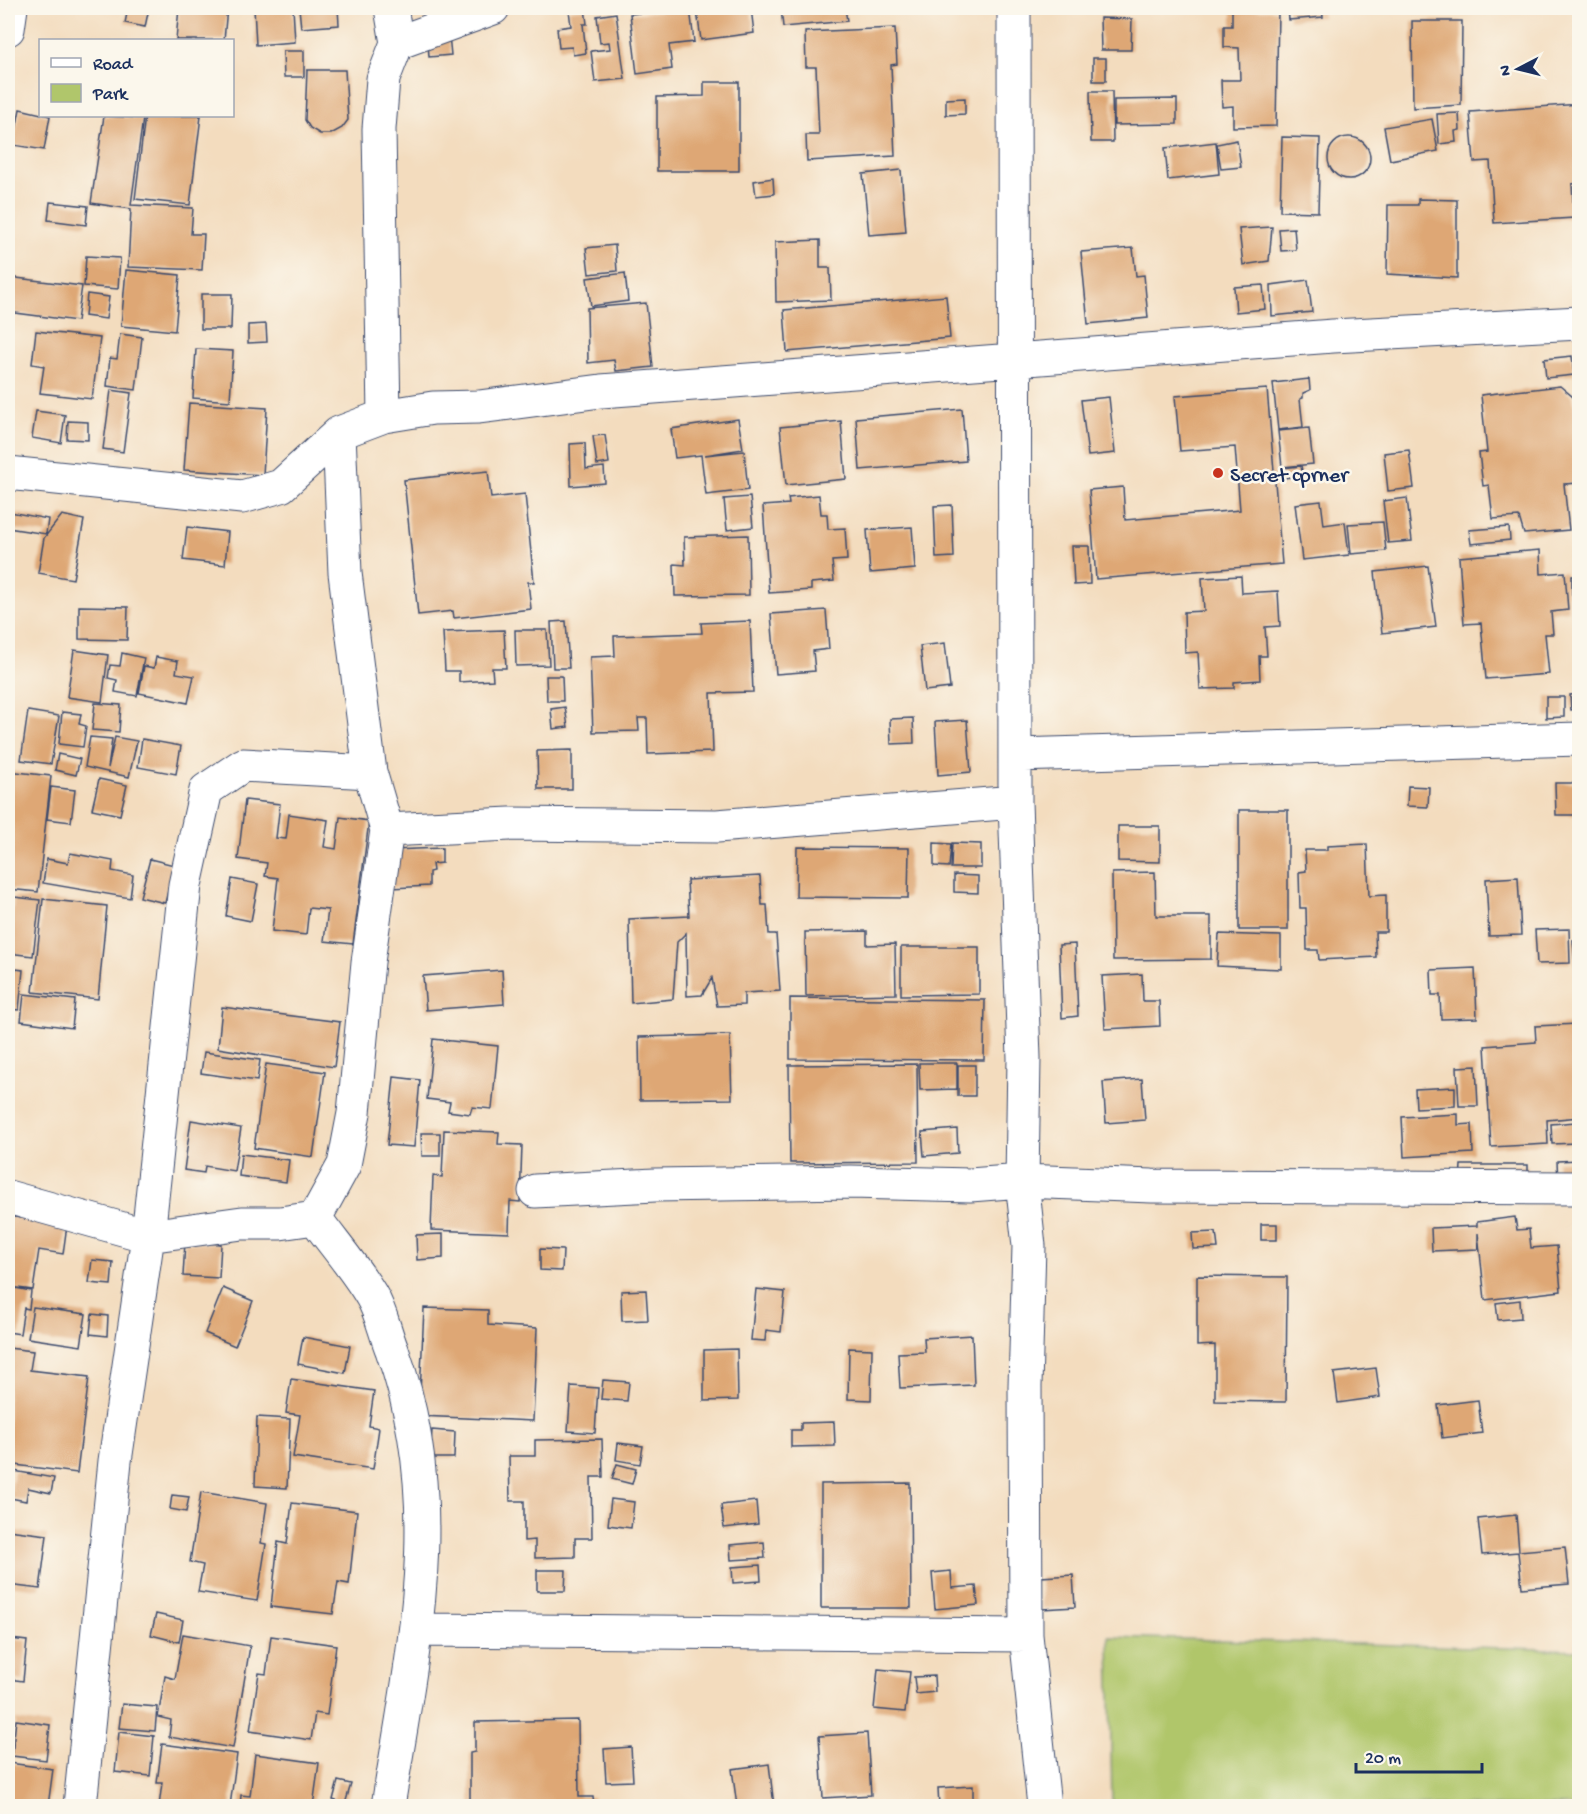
<svg xmlns="http://www.w3.org/2000/svg" width="1587" height="1814" font-family="'Gochi Hand',sans-serif">
	<style>
		.green { fill: #b0c66b; stroke: #667a64; stroke-width: 1.5 }
		.building { fill: #dea775 }
		.lines { fill: none; stroke-linecap: round; stroke-linejoin: round }
		.minor-casing { stroke: #3b496c; stroke-width: 35 }
		.minor { stroke: #fff; stroke-width: 33 }
		.poi-dot { fill: #c8321e; stroke: #fbf7ec; stroke-width: 2 }
		.labels { text-anchor: middle; stroke-width: 5; stroke-linejoin: round; paint-order: stroke }
		.poi-label { font-size: 22px; fill: #1b2f5e; stroke: #fbf7ec; text-anchor: start }
	</style>
	<rect width="100%" height="100%" fill="#fbf7ec"/>
	<filter id="ink" filterUnits="userSpaceOnUse"><feTurbulence type="fractalNoise" baseFrequency=".0167" numOctaves="2"/><feDisplacementMap in="SourceGraphic" scale="12" xChannelSelector="R" yChannelSelector="G"/><feConvolveMatrix kernelMatrix="1 2 1 2 8 2 1 2 1" color-interpolation-filters="sRGB"/></filter>
	<filter id="wash" filterUnits="userSpaceOnUse"><feTurbulence type="fractalNoise" baseFrequency=".008" numOctaves="4" result="noise"/><feDisplacementMap in="SourceGraphic" scale="24" xChannelSelector="R" yChannelSelector="G"/><feGaussianBlur stdDeviation="1.35" result="paint"/><feColorMatrix in="noise" values="0 0 0 0 0 0 0 0 0 0 0 0 0 0 0 0 0 1.4 0 .05"/><feComposite in="paint" operator="in"/></filter>
	<g filter="url(#wash)">
		<rect width="100%" height="100%" fill="#f3dcbe"/>
		<!-- green -->
		<path class="green" d="M1109 1637 1579 1650V1806H1112Z"/>
		<g id="blocks">
			<!-- building -->
			<path class="building" d="M128 8H149L145 27 125 23Z
				M179 8H227L224 40H176Z
				M254 8H293L295 42 256 45Z
				M299 8H338L339 25 301 28Z
				M585 8 587 24H583L586 53 573 55 572 47 559 48 557 28 571 26 569 10Z
				M690 8 694 42 669 45 672 69 637 74 630 14Z
				M723 8H751L754 33 701 40 697 11Z
				M781 8H845L847 21 783 27Z
				M1288 8H1322L1323 17 1289 20Z
				M1232 10H1278L1276 126 1233 127V106L1222 107 1221 80H1240L1239 48 1224 47V26H1232Z
				M616 13 625 79 595 82 591 51 610 49 609 42 600 43 597 16Z
				M1100 18 1132 19 1131 50H1101Z
				M1412 21H1462L1461 105 1413 108Z
				M448 25 451 55 429 57 427 28Z
				M895 28 897 64 891 65 895 156 807 161 806 135H819L816 67H806L805 32Z
				M283 51H304V77H284Z
				M1093 58H1106V81H1093Z
				M307 70H345L348 120 342 128 331 134H320L310 128 305 120Z
				M704 82H739V171H657V97L704 96Z
				M1090 91H1112L1113 142H1091Z
				M965 98V114L946 115V99Z
				M1177 99V124L1114 125V100Z
				M1580 104V183L1572 184 1574 218 1494 223 1490 161 1474 162 1470 112Z
				M20 109 50 116 44 150 13 145Z
				M1459 113 1460 130 1455 131 1456 142 1439 144 1437 114Z
				M104 116 143 118 131 205 193 208 191 234H204L202 270 128 267 131 209 91 203Z
				M145 116H201L190 205 135 199Z
				M1432 119 1438 151 1390 160 1384 127Z
				M1282 137 1320 138 1318 212 1280 211Z
				M1328 158a21 21 0 1 1 42 0a21 21 0 1 1-42 0Z
				M1237 140 1241 167 1221 169 1217 144Z
				M1216 142 1219 174 1168 180 1165 148Z
				M901 170 906 232 869 235 863 174Z
				M773 178 774 194 756 196 754 181Z
				M1418 199 1457 200V278L1387 274 1388 205H1418Z
				M50 202 88 206 86 225 48 220Z
				M1272 227 1269 261 1243 265 1239 229Z
				M1294 228 1296 250 1281 251 1279 229Z
				M820 240V268H830L831 300 776 302 775 242Z
				M615 245 617 271 589 274 586 248Z
				M1133 248 1136 276 1144 275 1148 318 1088 324 1081 252Z
				M86 256 120 258 118 289 84 286Z
				M126 270 180 275 175 331 121 326Z
				M625 273 628 301 591 306 587 278Z
				M8 277 82 286 77 321 8 312Z
				M1308 280 1312 312 1272 316 1271 285Z
				M1263 285 1265 309 1236 312 1234 287Z
				M87 294 109 297 106 319 85 316Z
				M201 294H232L231 329H201Z
				M946 296 950 338 787 352 784 310Z
				M646 303 653 367 616 371 614 360 588 363 587 308Z
				M266 324 267 342 248 343V325Z
				M36 331 100 338 92 399 40 393 44 366 32 364Z
				M120 334 142 337 136 390 107 386 110 358 117 359Z
				M196 349 233 351 230 401 193 398Z
				M1572 356 1574 375 1546 378 1544 359Z
				M1309 379 1310 390 1303 393V398L1300 399 1303 427 1278 430 1273 383Z
				M1560 386 1573 397 1580 444V483L1564 484 1569 530 1524 534 1519 517 1493 519 1489 485 1483 486 1479 453 1487 452 1481 395Z
				M1267 389 1282 564 1096 579 1089 490 1123 487 1125 520 1240 510 1235 447 1180 451 1175 396Z
				M111 390 131 393 123 452 103 449Z
				M1109 397 1115 453 1088 456 1081 400Z
				M189 403 267 408 263 475 184 470Z
				M962 409 966 461 860 470 856 418Z
				M36 411 65 415 61 443 32 438Z
				M738 419 743 449 705 455 744 451 748 490 706 495 701 455 675 458 671 429Z
				M68 421 88 422V440L67 439Z
				M841 421 846 479 786 485 780 427Z
				M1309 428 1313 464 1282 467 1278 431Z
				M605 435 609 463 597 465 593 436Z
				M585 443 586 469 604 467 605 483 571 486 570 444Z
				M1409 450 1414 488 1388 491 1384 453Z
				M1301 466 1303 476 1283 478 1282 468Z
				M488 471 491 498 525 494 534 582H528L531 609 454 618 453 611 418 615 404 480Z
				M819 495 821 514H827L828 529 845 528 847 560 832 561 834 581 811 583V590L769 593 763 506 789 504 788 498Z
				M750 497 753 527 727 530 724 499Z
				M1407 498 1412 541 1388 543 1383 501Z
				M1321 501 1324 525 1345 522 1349 555 1302 560 1295 504Z
				M952 505 954 557 936 558 934 506Z
				M10 512 48 519 46 534 8 528Z
				M62 515 84 520 73 579 38 573 44 538Z
				M1383 522 1386 551 1351 554 1348 524Z
				M187 527 228 532 225 565 183 560Z
				M912 527 915 569 870 573 867 530Z
				M1509 527 1510 540 1471 544 1469 530Z
				M748 535 749 595 675 596 674 564 685 565 684 537Z
				M1072 546H1089L1090 584 1074 585Z
				M1540 550 1541 574 1565 572 1568 610 1551 612 1553 634H1545L1549 674 1486 679 1481 623 1464 624 1459 557Z
				M1428 566 1436 627 1382 633 1375 572Z
				M1241 576 1242 593 1278 591 1280 626 1265 627 1267 656H1259L1260 680 1234 682V688L1200 689 1198 652 1185 653 1184 612 1204 611 1202 578Z
				M1572 576H1580V594H1572Z
				M79 606 128 607 127 640 79 639Z
				M826 610 829 649 813 651 815 671 776 674 771 614Z
				M566 621 569 668H553L551 622Z
				M750 621 753 692 711 693 713 752 648 754 647 718H638L639 731 593 732 590 657 615 656 614 636 702 633 701 623Z
				M504 630 506 668H492L493 680 459 682V671H445L443 632Z
				M515 630H547L549 665 516 666Z
				M945 643 950 688 925 691 920 646Z
				M74 650 108 655 102 702 67 697Z
				M122 653 144 658 137 696 115 692 117 680 108 678 110 665 120 666Z
				M156 657 178 661 176 673 194 676 188 703 139 693 144 666 154 668Z
				M546 676H562L563 701H547Z
				M1580 694V709L1571 710 1570 695Z
				M1546 697H1564V717L1546 718Z
				M95 703 121 705 119 732 92 730Z
				M565 707 568 727 553 729 551 709Z
				M28 711 59 716 51 764 21 760Z
				M62 712 81 714 79 724 86 726 83 747 59 744Z
				M913 718 914 743 891 744 890 719Z
				M967 720 971 772 938 775 935 722Z
				M90 737 112 739 108 768 115 737 137 741 129 777 85 767Z
				M142 739 181 746 176 774 138 767Z
				M572 750V789H538L537 751Z
				M58 754 80 759 76 775 55 770Z
				M8 771 51 776 38 892 8 889Z
				M99 779 127 785 120 815 92 809Z
				M1555 783H1580V815H1556Z
				M1408 786 1429 787 1428 807 1407 806Z
				M51 787 75 790 71 822 47 819Z
				M245 800 280 804 276 838 286 839 289 814 328 820 324 847 336 849 340 817 369 821 353 944 324 941 328 910 309 908 306 935 272 931 278 878 265 876 267 863 238 859Z
				M1239 810H1288V930H1239Z
				M1118 826H1160V862L1118 861Z
				M934 843 951 844 949 867 934 866Z
				M952 843 981 844V868H951Z
				M1367 844 1369 896 1386 895V932H1375L1376 957 1319 960 1318 950H1307L1306 908H1300L1299 872 1306 871 1305 850H1327V846Z
				M797 847 909 848 908 898 796 897Z
				M442 848V863L432 864 433 871 429 872V886L392 888 391 850Z
				M70 853 113 861 112 871 133 875 130 898 43 883 47 859 68 863Z
				M150 859 174 865 165 903 140 897Z
				M1155 872 1156 916H1211V959L1113 960 1112 873Z
				M954 875 978 876V893L954 892Z
				M760 876 762 905H767L769 934H776L780 991 744 993V1005L717 1006 712 978 702 995 687 996 686 933 677 942 673 999 631 1003 629 919 689 916 687 880Z
				M1518 877 1521 935 1489 936 1486 879Z
				M232 879 258 884 251 921 226 916Z
				M14 897 40 900 33 956 8 953Z
				M43 899 107 906 98 999 33 992Z
				M1569 929 1570 963 1537 964 1535 930Z
				M867 931V945L895 944 896 994 806 996 805 932Z
				M1219 934 1281 936V969L1217 966Z
				M1580 939V964H1575L1573 940Z
				M1075 944 1078 1016 1062 1018 1059 945Z
				M901 947H979V994L901 995Z
				M8 968 23 970 19 1010 8 1009Z
				M1475 968 1477 1018 1441 1019 1440 995H1432L1431 970Z
				M502 970 504 1004 426 1010 423 976Z
				M1142 974 1143 1001H1159L1160 1026 1105 1029 1102 976Z
				M24 994 75 1000 72 1028 21 1021Z
				M790 998 985 1000 984 1060 790 1059Z
				M222 1007 340 1022 334 1067 218 1048Z
				M1578 1024 1580 1117 1547 1120 1548 1144 1491 1147 1485 1046 1536 1042 1535 1026Z
				M730 1035 732 1099 640 1100 639 1037Z
				M433 1039 498 1046 492 1109 472 1107 470 1114 448 1111 450 1102 427 1099Z
				M204 1052 260 1060 257 1081 201 1073Z
				M919 1063H957V1089L920 1090Z
				M266 1064 325 1072 313 1157 254 1148Z
				M917 1064 918 1162 790 1163 789 1065Z
				M958 1065H975V1096H958Z
				M1476 1066 1478 1106H1459L1457 1067Z
				M394 1077 420 1080 414 1147 387 1145Z
				M1142 1079 1145 1120 1106 1123 1103 1082Z
				M1455 1087V1106L1416 1108 1415 1089Z
				M1458 1114V1125L1472 1124 1473 1153 1404 1157 1402 1117Z
				M191 1120 241 1128 234 1171 205 1166 204 1173 184 1170Z
				M1576 1122 1577 1143 1552 1144 1551 1124Z
				M957 1129 958 1153 924 1156 922 1132Z
				M444 1130 499 1132 498 1144 522 1145 520 1202 510 1201 509 1233 431 1230 433 1176 442 1177Z
				M421 1133H440V1156H422Z
				M241 1154 289 1160 286 1182 239 1176Z
				M1580 1160V1181L1558 1182 1557 1161Z
				M1461 1165H1528V1181H1460Z
				M8 1216 67 1225 63 1254 39 1250 33 1290 10 1287 31 1291 29 1309 24 1308 20 1334 8 1332Z
				M1515 1217 1517 1230 1529 1229 1531 1248 1557 1246 1561 1291 1485 1300 1478 1233V1249L1432 1251 1431 1228 1477 1226V1222Z
				M1261 1224H1277V1240H1261Z
				M1216 1232 1218 1248 1193 1249 1192 1233Z
				M443 1234V1258L417 1260 416 1235Z
				M185 1242 221 1244 219 1278 183 1276Z
				M540 1249 563 1250 562 1271 540 1270Z
				M92 1260 113 1262 111 1285 89 1283Z
				M1197 1276 1287 1277 1286 1402 1215 1401V1345L1197 1346Z
				M223 1288 253 1301 235 1346 205 1333Z
				M756 1289 785 1292 781 1332 766 1330 765 1341 751 1340Z
				M646 1290 648 1320 622 1321 621 1291Z
				M1520 1300 1521 1318 1498 1320 1496 1303Z
				M33 1307 86 1314 81 1346 28 1338Z
				M424 1308 488 1310V1325L537 1328 533 1421 419 1416Z
				M92 1314 108 1316 107 1336 90 1334Z
				M972 1335 974 1385 900 1388 898 1353 925 1352 924 1338Z
				M303 1337 350 1346 345 1373 298 1364Z
				M8 1348 33 1351 30 1370 89 1377 77 1473 8 1464Z
				M849 1348 872 1349 871 1400 848 1399Z
				M737 1349 738 1400 704 1401V1350Z
				M1376 1368 1380 1397 1338 1403 1334 1373Z
				M291 1379 374 1391 369 1426 379 1428 373 1469 293 1457 300 1415 286 1413Z
				M603 1380 629 1382 627 1401 601 1399Z
				M571 1386 598 1388 595 1433 568 1431Z
				M1478 1400 1482 1433 1442 1438 1438 1405Z
				M257 1417 290 1419 287 1488 255 1486Z
				M834 1422 835 1446 791 1447V1430H801V1423Z
				M432 1430 455 1432 454 1458H430Z
				M602 1439 603 1477H591L592 1538H575V1557L535 1558V1540L524 1541V1501H510L509 1456H535V1440Z
				M618 1443 643 1446 640 1464 616 1460Z
				M617 1464 636 1469 632 1484 612 1479Z
				M14 1471 54 1478 51 1493 28 1488 26 1501 10 1498Z
				M910 1483 911 1608H821V1484Z
				M201 1492 267 1503 261 1543 266 1544 257 1601 198 1592 203 1565 190 1562Z
				M172 1495 189 1497 186 1512 170 1509Z
				M611 1499 634 1502 631 1528 608 1525Z
				M756 1501 758 1524 724 1528 721 1505Z
				M292 1503 357 1511 349 1584 338 1582 333 1614 271 1607 278 1542 287 1544Z
				M1516 1515 1519 1551 1565 1547 1569 1584 1522 1588 1518 1552 1482 1555 1478 1519Z
				M8 1530 47 1535 40 1589 8 1585Z
				M764 1542 765 1558 731 1560 730 1545Z
				M760 1565 761 1581 733 1583 732 1567Z
				M537 1570H566L565 1591H537Z
				M951 1571 952 1588 976 1586 978 1605 935 1609 932 1573Z
				M1073 1575 1075 1607 1042 1609 1041 1577Z
				M8 1613 14 1614 11 1639 27 1641 23 1681 8 1679Z
				M156 1614 183 1620 179 1642 151 1635Z
				M183 1634 250 1646 233 1748 169 1737 171 1720 158 1717 165 1676 175 1679Z
				M271 1636 336 1645 327 1715 315 1713 311 1740 250 1731 259 1673 266 1674Z
				M878 1669 910 1672 905 1712 874 1709Z
				M934 1676 935 1692 916 1694 914 1677Z
				M122 1704 157 1707 155 1731 119 1728Z
				M8 1716H13L11 1741H8Z
				M16 1720 50 1725 46 1760 12 1756Z
				M578 1720 579 1797H593L594 1806 470 1804V1753L475 1752V1722Z
				M119 1732 154 1736 150 1776 115 1772Z
				M867 1733 871 1795 823 1798 819 1736Z
				M162 1744 237 1754 230 1806H159L162 1783H157Z
				M631 1747 633 1781 606 1782 604 1749Z
				M255 1754 319 1763 313 1806H240L241 1795 250 1796Z
				M9 1763 53 1769 48 1806H8Z
				M769 1764 774 1806H737L732 1769Z
				M338 1781 351 1784 345 1804 333 1800Z
				M973 1786V1806H939L938 1788Z"/>
		</g>
	</g>
	<g filter="url(#ink)">
		<use href="#blocks" fill-opacity="0" stroke="#3b496c" stroke-width="1.5"/>
		<g class="lines">
			<!-- minor casing -->
			<g class="minor-casing">
				<path id="minor" d="M391 8 397 43
					M1014 8 1015 802 1024 1058 1022 1181 1029 1246 1025 1386 1026 1635 1044 1806
					M8 29 11 8
					M384 416 379 129 383 79 397 43 493 8
					M8 473 242 497 281 486 339 433 384 416 433 408 479 407 601 391 1333 336 1580 323
					M1015 755 1580 739
					M387 830 510 824 717 826 1015 802
					M535 1191 655 1185 851 1182 970 1185 1022 1181 1152 1186 1580 1188
					M8 1197 148 1236 242 1223H280L315 1218 344 1165 354 1113 368 962 387 830 370 772 345 573 339 433
					M315 1218C333 1243 355 1268 371 1295 381 1311 385 1333 392 1350 448 1504 413 1650 388 1806
					M416 1630 1026 1635
					M80 1806 115 1461 148 1236 185 885 206 790 243 765 370 772"/>
			</g>
			<!-- minor -->
			<use href="#minor" class="minor"/>
		</g>
	</g>
	<!-- markers -->
	<circle class="poi-dot" cx="1218" cy="473" r="6"/>
	<g class="labels">
		<!-- poi labels -->
		<g class="poi-label">
			<text x="1230" y="481">Secret cprner</text>
		</g>
	</g>
	<!-- margin -->
	<rect width="1587" height="1814" fill="none" stroke="#fbf7ec" stroke-width="30"/>
	<!-- legend -->
	<rect x="39" y="39" width="195" height="78" fill="#fbf7ec" stroke="#a1a7b3" stroke-width="1.5"/>
	<rect x="51" y="58" width="30" height="9" fill="#ffffff" stroke="#a1a7b3" stroke-width="1.5"/>
	<text x="93" y="69" font-size="18" fill="#1b2f5e">Road</text>
	<rect x="51" y="84" width="30" height="18" fill="#b0c66b" stroke="#a1a7b3" stroke-width="1.5"/>
	<text x="93" y="99" font-size="18" fill="#1b2f5e">Park</text>
	<!-- north arrow -->
	<g transform="translate(1518 69) rotate(263)" stroke="#fbf7ec" stroke-width="4.5" paint-order="stroke">
	<path d="M0-4.5L10 22L0 15L-10 22Z" fill="#1b2f5e"/>
	<text y="-9" font-size="16" font-weight="bold" text-anchor="middle" fill="#1b2f5e">N</text>
	</g>
	<!-- scale -->
	<path d="M1356 1763v9h126v-9" fill="none" stroke="#1b2f5e" stroke-width="3"/>
	<text x="1365" y="1763" font-size="18" fill="#1b2f5e" stroke="#fbf7ec" stroke-width="4.5" paint-order="stroke">20 m</text>
</svg>
